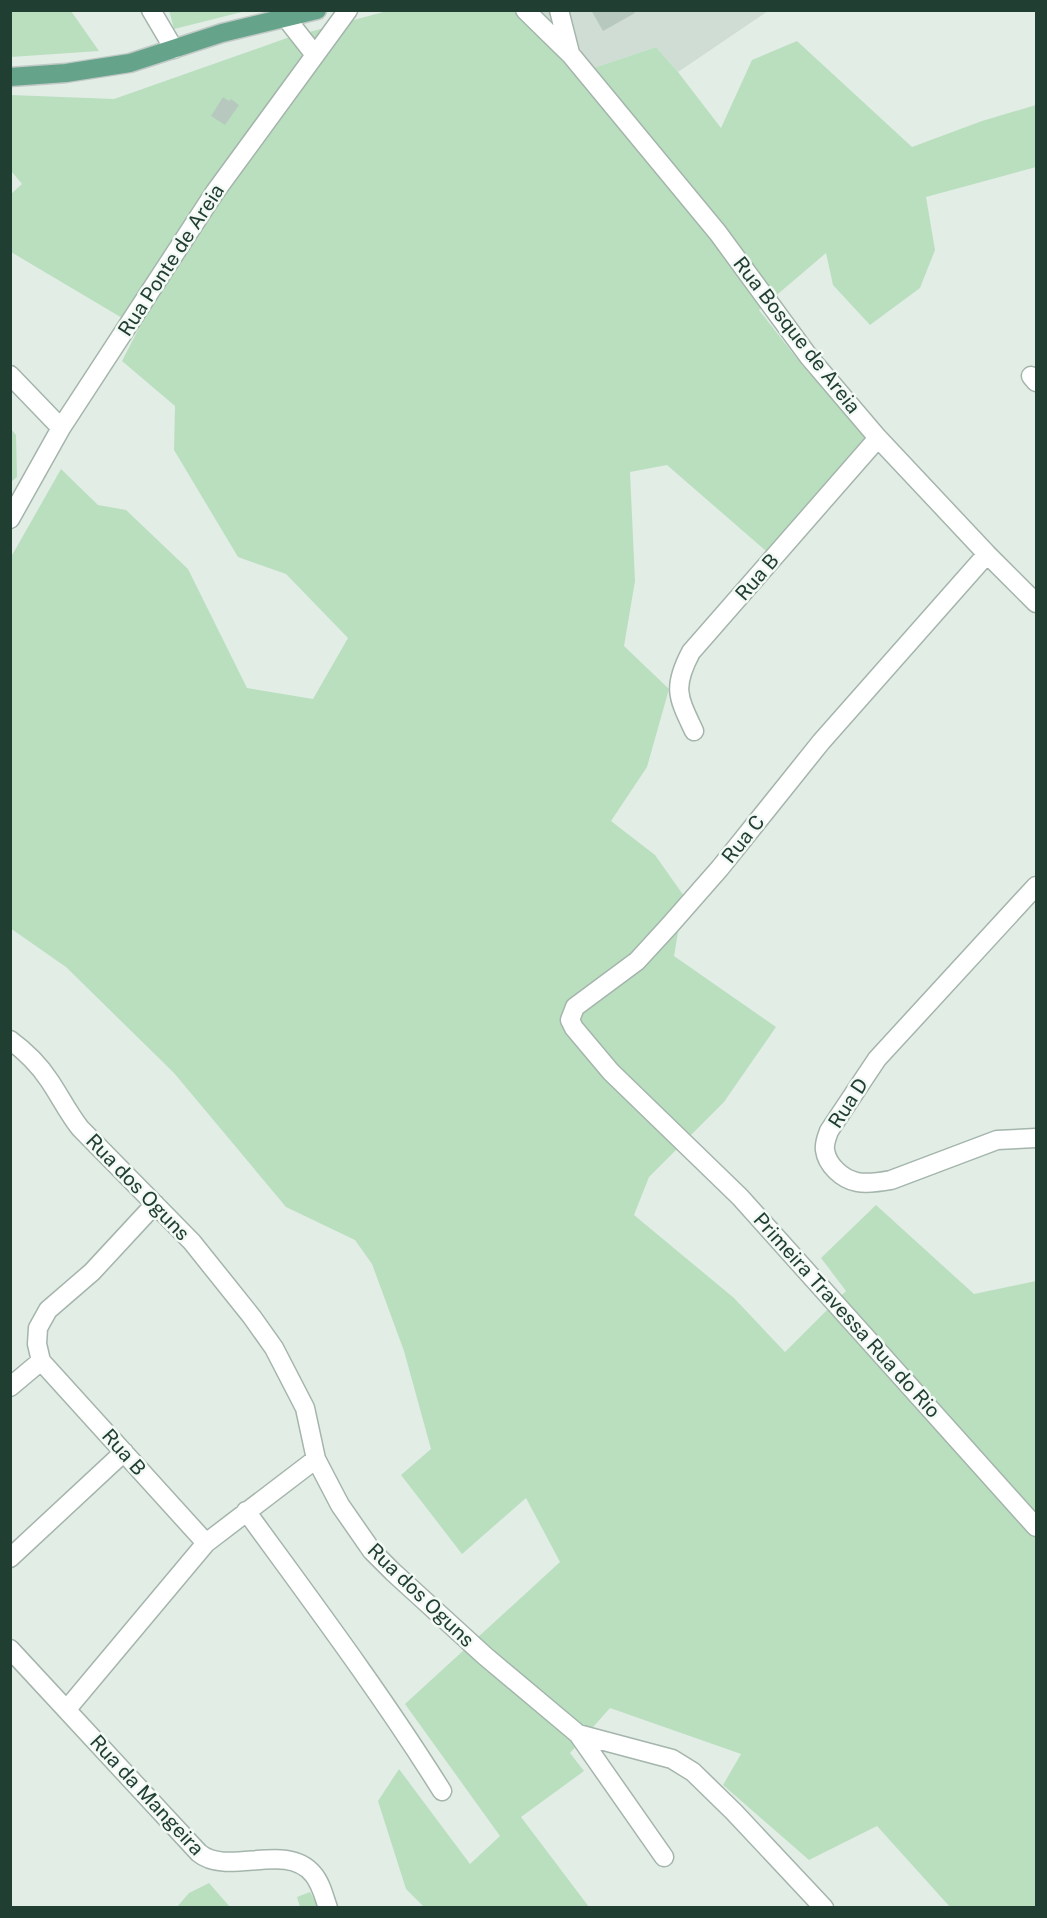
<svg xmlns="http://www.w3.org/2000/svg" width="1047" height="1918" font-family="'Public Sans',sans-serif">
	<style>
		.built { fill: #d0ddd5 }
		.green { fill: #badfbf }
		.building { fill: #b7c8bf }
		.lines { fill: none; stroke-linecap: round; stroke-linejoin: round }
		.minor-casing { stroke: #a4b5ac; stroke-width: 21 }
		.primary-casing { stroke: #c1c9c6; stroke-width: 21 }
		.minor { stroke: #fff; stroke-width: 18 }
		.primary { stroke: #65a48b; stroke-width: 18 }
		.labels { text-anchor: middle; stroke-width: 5; stroke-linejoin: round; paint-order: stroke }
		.street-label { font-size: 20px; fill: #213e32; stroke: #f3f9f5 }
	</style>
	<rect width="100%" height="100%" fill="#e2ede6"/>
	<!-- built -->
	<path class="built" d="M514 11 768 10V11L678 72 656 47 576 74Z"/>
	<!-- green -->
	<path class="green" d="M11 10 71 11 99 51 11 57Z
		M169 10H246V11L174 29Z
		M387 11H514L576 74 656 47 678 72 721 128 752 60 797 41 912 147 982 121 1036 105V167L926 197 935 250 920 288 870 325 833 285 826 253 759 310 802 365 866 437 766 551 667 465 630 472 635 581 624 646 669 689 647 767 611 821 655 855 684 896 674 956 776 1027 724 1102 649 1177 634 1215 734 1298 785 1352 846 1291 821 1258 876 1205 974 1294 1036 1281V1907H950L877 1826 809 1860 723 1785 741 1754 610 1708 570 1753 584 1771 521 1817 589 1907H424L406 1889 378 1801 399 1769 470 1864 500 1836 405 1704 560 1562 526 1498 462 1554 401 1475 431 1449 404 1351 372 1264 355 1240 286 1207 174 1073 66 967 10 928 11 557 61 469 98 505 126 510 188 569 247 688 313 699 348 638 286 574 238 557 174 450 175 406 122 361 139 328 11 252V194L22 184 11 171V95L114 99 287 38Z
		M11 429 16 435 17 477 11 482Z
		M209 1883 230 1907H177L189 1893Z
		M310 1892 319 1907H300L297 1897Z"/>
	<!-- building -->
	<path class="building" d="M591 10H634L635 13 603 31Z
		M223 97 229 101 231 99 239 105 225 125 211 116Z"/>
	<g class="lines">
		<!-- minor casing -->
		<g class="minor-casing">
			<path id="minor" d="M151 10 174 49
				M525 10 571 55 718 233 809 357 878 438 987 554 1036 603
				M559 10 570 53
				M286 18 315 55
				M10 375 61 428
				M1031 376 1036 382
				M10 519 61 428 215 192 348 10
				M987 554 821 742 720 868 670 925 637 961 575 1007 570 1020 574 1028 611 1072 740 1197 1036 1527
				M694 731C678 697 672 688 691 652L878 438
				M1036 886 877 1059 829 1131C827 1137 824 1143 825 1150 827 1165 842 1179 857 1182 868 1184 880 1182 891 1180L997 1140 1036 1138
				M10 1040C25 1051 39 1065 49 1080 60 1096 68 1113 80 1128L192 1242 252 1317 274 1348 305 1408 316 1459 340 1505 372 1551 393 1572 485 1656 578 1734 672 1759 693 1772 734 1812 824 1908
				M41 1361 206 1543
				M41 1361 37 1344 38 1328 48 1310 92 1272 155 1204
				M10 1387 41 1361
				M246 1511C313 1603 382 1695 442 1791
				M10 1558 124 1452
				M10 1649 199 1853C228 1877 286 1841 313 1874 321 1883 324 1897 328 1908
				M67 1709 206 1543 316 1459
				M578 1734 664 1857"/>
		</g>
		<!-- primary casing -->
		<g class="primary-casing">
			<path id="primary" d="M10 77 66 73 130 63 222 33 317 10"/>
		</g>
		<!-- minor -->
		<use href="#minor" class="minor"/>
		<!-- primary -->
		<use href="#primary" class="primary"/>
	</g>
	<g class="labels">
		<!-- street labels -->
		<g class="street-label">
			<text transform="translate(171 260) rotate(-57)" y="7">Rua Ponte de Areia</text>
			<text transform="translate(797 335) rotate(52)" y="7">Rua Bosque de Areia</text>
			<text transform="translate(757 577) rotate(-49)" y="7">Rua B</text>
			<text transform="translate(743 839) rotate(-51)" y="7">Rua C</text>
			<text transform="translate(848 1103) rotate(-57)" y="7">Rua D</text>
			<text transform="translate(138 1187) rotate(46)" y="7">Rua dos Oguns</text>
			<text transform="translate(847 1315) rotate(48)" y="7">Primeira Travessa Rua do Rio</text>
			<text transform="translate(124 1452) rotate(48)" y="7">Rua B</text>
			<text transform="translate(421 1595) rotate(44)" y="7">Rua dos Oguns</text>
			<text transform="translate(147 1795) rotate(47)" y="7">Rua da Mangeira</text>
		</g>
	</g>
	<!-- border -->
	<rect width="1047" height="1918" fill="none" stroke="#213e32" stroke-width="24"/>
</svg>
